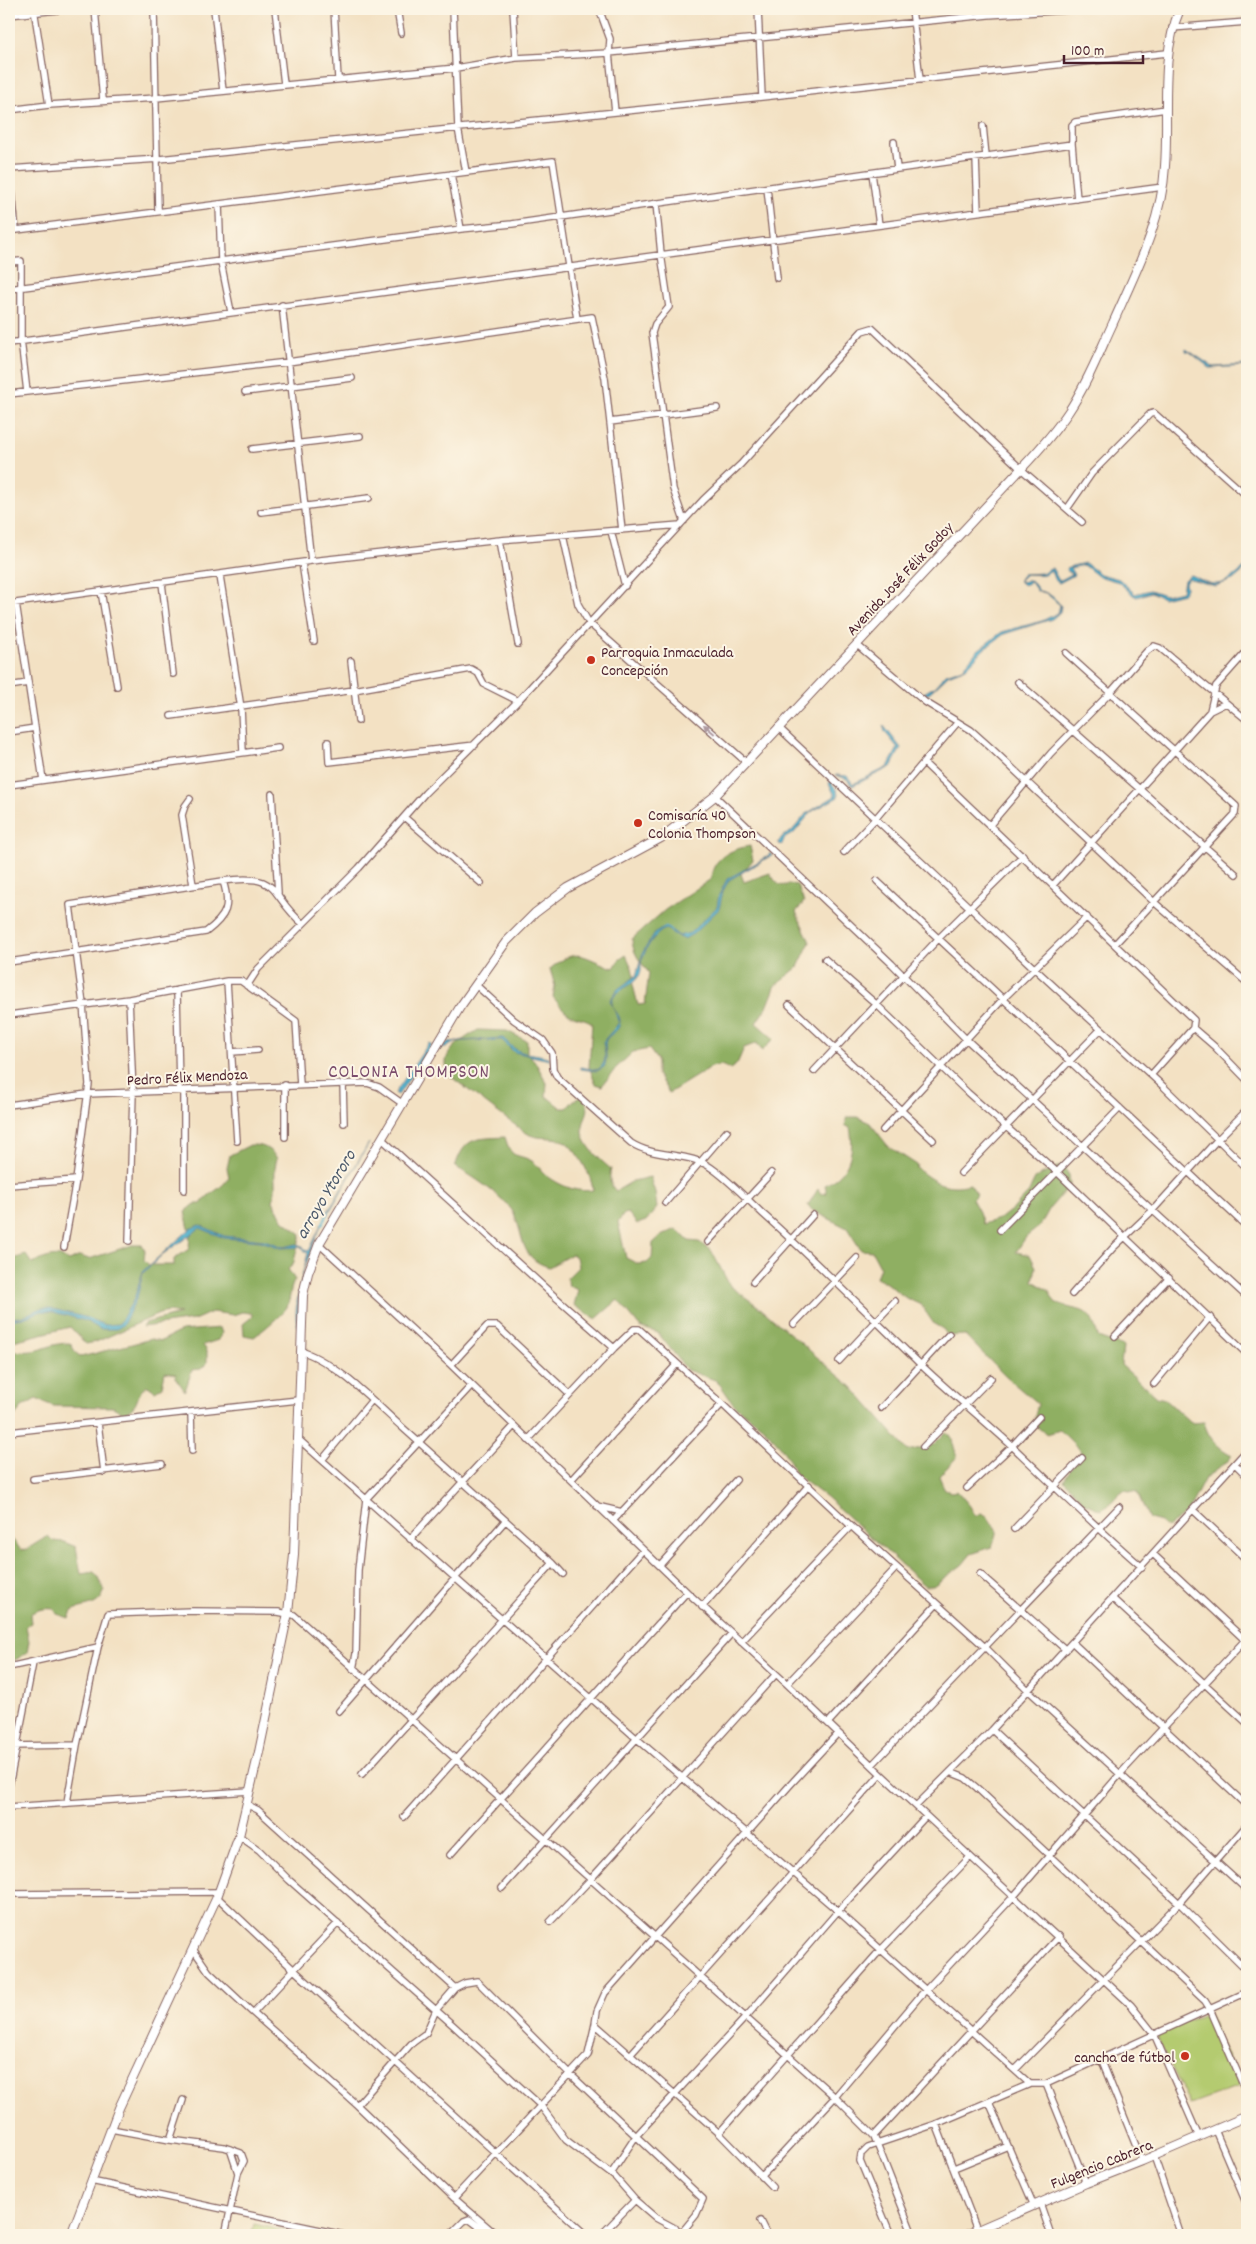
<svg xmlns="http://www.w3.org/2000/svg" width="1256" height="2244" font-family="Dekko,sans-serif">
	<style>
		.green { fill: #b4cb70; stroke: #7f754e }
		.forest { fill: #8faf62; stroke: #6c6746 }
		.water { fill: #4cafcb; stroke: #4b677b }
		.lines { fill: none; stroke-linecap: round; stroke-linejoin: round }
		.stream { stroke: #4cafcb; stroke-width: 2 }
		.minor-casing { stroke: #856360; stroke-width: 8 }
		.major-casing { stroke: #856360; stroke-width: 10 }
		.minor { stroke: #fff; stroke-width: 5.5 }
		.major { stroke: #fff; stroke-width: 8 }
		.oneway { fill: #ae9aa0 }
		.poi-dot { fill: #c8321e; stroke: #fcf5e5; stroke-width: 2 }
		.labels { text-anchor: middle; stroke-width: 4; stroke-linejoin: round; paint-order: stroke }
		.street-label { font-size: 16px; fill: #4a1f2b; stroke: #fcf5e5 }
		.poi-label { font-size: 16px; fill: #4a1f2b; stroke: #fcf5e5; text-anchor: start }
		.water-label { font-size: 18px; font-style: italic; fill: #4b596b; stroke: #fcf5e5 }
		.quarter-label { font-size: 19px; letter-spacing: 1px; fill: #7b4d6c; stroke: #fcf5e5 }
	</style>
	<rect width="100%" height="100%" fill="#fcf5e5"/>
	<filter id="ink" filterUnits="userSpaceOnUse"><feTurbulence type="fractalNoise" baseFrequency=".02" numOctaves="2"/><feDisplacementMap in="SourceGraphic" scale="10" xChannelSelector="R" yChannelSelector="G"/><feConvolveMatrix kernelMatrix="1 2 1 2 8 2 1 2 1" color-interpolation-filters="sRGB"/></filter>
	<filter id="wash" filterUnits="userSpaceOnUse"><feTurbulence type="fractalNoise" baseFrequency=".0096" numOctaves="4" result="noise"/><feDisplacementMap in="SourceGraphic" scale="20" xChannelSelector="R" yChannelSelector="G"/><feGaussianBlur stdDeviation="1.12" result="paint"/><feColorMatrix in="noise" values="0 0 0 0 0 0 0 0 0 0 0 0 0 0 0 0 0 1.4 0 .05"/><feComposite in="paint" operator="in"/></filter>
	<g filter="url(#wash)">
		<rect width="100%" height="100%" fill="#f3e1c3"/>
		<!-- green -->
		<path class="green" d="M1208 2012 1239 2087 1190 2105 1156 2035Z
			M254 2224 305 2235H251Z"/>
		<!-- forest -->
		<path class="forest" d="M750 846 753 860 741 874 744 882 770 873C782 893 782 882 797 885L804 902 796 912 810 942 798 967 776 985 768 1005 756 1023 774 1039 762 1051 757 1043 744 1048 737 1064 730 1069 721 1065 711 1067 669 1093 657 1074V1060L649 1049 633 1052 616 1068 602 1086 596 1084 589 1067 592 1023C585 1018 581 1019 574 1016 565 1013 559 1004 553 997L555 986 550 969C579 944 584 959 614 968L619 960 626 955 632 968 635 980 632 981 638 1005 645 1004 649 973C641 962 632 953 632 939L665 910 711 879C712 858 731 849 750 846Z
			M478 1030 507 1031 527 1041V1053L534 1060 547 1083 546 1096 561 1108H567L574 1100 583 1096C592 1112 586 1111 583 1126 580 1142 600 1160 611 1169 609 1178 609 1184 616 1191L633 1181 650 1177 655 1192 657 1208 646 1221 637 1224 628 1213 624 1214 618 1222 626 1258 638 1264 647 1263 652 1258 653 1243 661 1236 676 1229 689 1241 699 1242 711 1250 730 1286 759 1307 852 1387 908 1451 933 1445 946 1432 951 1436 957 1457 939 1476 945 1490 951 1492 957 1491 970 1506 975 1516 981 1513 987 1516 997 1531 992 1547 971 1554 962 1565 933 1586H925L826 1497 795 1474 790 1461 780 1446 762 1426 735 1406 721 1386 715 1380 687 1370 658 1333 640 1327 618 1300 596 1319 574 1305 578 1290 569 1286 567 1278 578 1267 576 1257 572 1254 549 1267C518 1258 525 1235 513 1212 506 1199 469 1173 455 1167 465 1136 475 1139 505 1137 512 1161 515 1152 532 1161 537 1164 541 1171 546 1175 559 1185 576 1193 593 1190 591 1174 579 1154 567 1143 557 1135 542 1140 530 1135 522 1131 516 1125 508 1120 489 1105 469 1091 450 1076 448 1073 446 1068 446 1064 445 1049 467 1037 478 1030Z
			M848 1117H857L870 1123 888 1146 917 1165 916 1168C934 1182 946 1190 970 1184L977 1194 972 1199 979 1212 983 1224 1001 1218 1015 1207 1029 1192 1035 1178 1062 1165 1069 1175 1070 1185 1050 1208 1040 1226 1026 1237 1016 1252 1030 1255 1036 1267 1033 1281 1048 1290 1055 1302C1079 1315 1089 1301 1098 1337L1123 1346 1121 1365 1157 1397 1165 1399 1191 1423 1204 1422C1208 1438 1218 1448 1232 1455L1229 1460 1205 1478 1188 1511 1167 1528 1160 1522 1149 1519 1137 1492 1124 1490C1115 1496 1112 1504 1101 1510L1084 1503 1064 1480 1081 1451 1060 1430 1047 1434C1031 1424 1033 1422 1038 1404L1005 1376 965 1335 948 1336 943 1329 934 1324 921 1305 906 1298 886 1283 876 1278 880 1266 872 1251 861 1250 847 1228 812 1210 808 1205 818 1189 821 1194 827 1193 825 1185C849 1173 855 1153 850 1128L845 1125Z
			M250 1145C263 1145 268 1147 277 1158 272 1176 278 1184 273 1201L283 1220 301 1234 293 1265 288 1269 295 1280C289 1289 291 1299 287 1307 283 1314 260 1333 254 1337L244 1335 243 1324 253 1316 251 1313 242 1312 233 1315 212 1312 194 1320 142 1327 145 1323 180 1314 168 1312 159 1314 96 1342 86 1344 70 1327 9 1342V1260L26 1255 32 1264C45 1258 56 1252 69 1261L80 1256 89 1259 132 1245H142L145 1251 144 1260 149 1265H174V1259L189 1249 190 1233 185 1212 195 1204H201C208 1192 221 1191 229 1177L227 1168 230 1155Z
			M220 1328 222 1333 218 1340 203 1345 207 1351V1363L201 1369 192 1370 185 1391 175 1377 176 1374 165 1372 162 1387 155 1391 148 1386C134 1391 142 1408 123 1413L113 1407 53 1406 36 1399 22 1407 9 1423V1354C18 1350 23 1352 32 1351 47 1349 52 1343 70 1343L76 1353 81 1357 151 1339 161 1341 181 1331Z
			M48 1536 53 1541 64 1542 76 1547 81 1574 94 1572 99 1578 104 1592C99 1608 84 1605 72 1611L69 1618 57 1614 54 1609C45 1608 38 1609 30 1614L31 1623 26 1626 29 1641 27 1653 15 1660 9 1657V1543L12 1539 21 1550 27 1549Z"/>
		<!-- water -->
		<path class="water" d="M1186 349 1213 367 1247 365V366L1210 368 1190 352 1186 351Z
			M1085 563 1100 574 1119 579 1135 594 1150 590 1165 595 1182 591 1184 580 1190 575C1197 577 1202 581 1209 583 1223 588 1237 574 1247 566V568L1233 580 1215 586 1188 578 1185 582 1186 588 1183 593 1163 598 1151 592 1137 597 1133 595 1119 582 1098 576 1084 565 1070 568 1074 575 1059 583 1054 579 1051 570 1044 575 1026 574 1020 580 1021 582 1031 580 1039 591C1048 592 1055 598 1061 606L1060 612 1052 619 1004 634 984 649 966 668 948 675 927 695 924 693 934 687 946 674 963 668 978 650 1002 632 1042 621 1058 613 1060 605 1046 593 1037 591 1031 582 1024 585 1020 582 1019 579 1023 574 1044 573 1048 569 1052 568 1059 581 1072 574 1066 570 1068 567Z
			M883 725 901 748 891 767 852 786 847 779 836 775 847 776 853 784 888 767 898 748 885 732Z
			M831 780 834 782 832 784 837 789 838 797 811 812 794 833 785 838 781 846 778 843 782 837 792 831 806 814 835 796 829 783Z
			M770 853 772 855 769 857 729 880 723 891 719 909 693 934 684 939 680 938 666 929C654 933 645 950 641 962 640 968 643 971 638 977 631 987 618 989 612 999 610 1009 620 1013 620 1021 620 1032 610 1033 606 1040 603 1045 609 1058 604 1067L597 1071 580 1069V1067L597 1070C608 1064 605 1052 603 1042 608 1034 615 1030 619 1022L610 1000 618 989 636 976 643 952 654 934 666 926 679 936 690 933 717 907 719 895 727 879 767 857Z
			M503 1038C522 1059 527 1050 550 1058V1060L514 1052 502 1040 460 1041 438 1050 448 1042Z
			M429 1043 432 1045 398 1095 395 1093Z
			M369 1143 328 1214 327 1213Z
			M322 1223 303 1272 299 1296 298 1326C291 1314 304 1268 308 1253L300 1247 281 1248 261 1241 224 1238 200 1228 163 1254 143 1273 137 1297 123 1325 117 1329H100L86 1321 54 1312 42 1311 23 1318 9 1320V1318L21 1317 42 1308H49L84 1317 105 1325 119 1324 134 1299 143 1271 190 1229 200 1225 224 1236 264 1240 284 1247 297 1244 309 1251Z"/>
		<g class="lines">
			<!-- stream -->
			<path class="stream" d="M322 1225 328 1212"/>
		</g>
	</g>
	<g filter="url(#ink)">
		<g class="lines">
			<!-- minor casing -->
			<g class="minor-casing">
				<path id="minor" d="M34 9 49 105
					M95 9 103 100
					M154 9 158 210
					M214 9 223 91
					M275 9 284 84
					M334 9 338 79
					M397 9 401 33
					M453 9 458 128 466 172
					M513 9 516 58
					M599 9 610 39 609 53 615 112
					M758 9 762 97
					M912 9 920 80
					M9 15 68 9
					M1172 28 1247 22
					M9 110 49 105 156 98 456 68 516 58 609 53 988 15 1084 9
					M983 126 986 156
					M894 142 897 169
					M1072 144 1077 199
					M976 158 978 212
					M9 162 16 230
					M9 169 159 159 762 97 1167 53
					M872 173 879 225
					M451 174 461 229 512 224 1072 144V125L1075 122 1166 109
					M767 188 777 278
					M656 203 661 254 669 307 655 324 652 333 673 489 684 521
					M219 204 221 262 231 312
					M9 231 553 161 577 319
					M9 262 21 261V340L27 392
					M9 289 461 229
					M282 305 311 561
					M9 343 1163 187
					M245 392 352 378
					M9 394 288 362 592 317 605 378 622 530
					M610 422 717 408
					M252 449 360 436
					M1067 509 1092 473 1150 414 1154 413 1247 496
					M261 512 369 498
					M611 531 625 586
					M563 535 578 604 589 623 746 762
					M500 540 518 644
					M302 563 314 641
					M220 576 241 708 243 752
					M162 583 173 674
					M101 591 117 686
					M16 603 43 780
					M9 604 311 561 500 540 680 525
					M856 644 925 702 971 730 990 747 1154 902 1245 981
					M1066 653 1236 806 1235 814 1115 944
					M351 661 358 721
					M1018 682 1236 874
					M9 686 28 683
					M1210 711 1226 703
					M171 716 354 690 471 669 478 673 484 684 518 701
					M778 727 1035 969 1164 1087 1247 1168
					M9 732 35 728
					M328 742 329 762 475 745
					M924 763 1194 1020 1193 1028 1151 1075
					M9 785 278 748
					M272 794 278 893
					M715 796 892 964 966 1039 1247 1297
					M190 799 185 806 182 815 193 885
					M404 817 481 883
					M989 826 1051 753 1110 693 1147 651 1154 646 1160 648 1247 720
					M844 852 876 818 958 722
					M877 881 1247 1227
					M1053 885 1210 711 1216 686 1247 651
					M825 959 876 1004 968 1093 1057 1172 1247 1354
					M9 962 206 932C227 916 231 906 223 881 283 873 267 893 303 924
					M227 981 237 1141
					M476 985 514 1020 543 1040 552 1053 553 1069 557 1077 631 1143C656 1159 690 1151 713 1169 731 1182 747 1199 763 1214 817 1262 867 1313 919 1363 949 1392 982 1418 1012 1446 1055 1487 1097 1528 1142 1567
					M247 986 258 969 359 868 425 793 516 703 703 500 741 464 862 331 872 328 1021 469 1082 522
					M177 990 179 1090
					M789 1005 933 1140
					M9 1015 129 999 227 981H241L296 1021 300 1085
					M1193 1028 1215 1047 1247 1080
					M232 1052 258 1050
					M814 1071 940 937 1023 855
					M343 1083 344 1123
					M285 1085V1137
					M9 1105 87 1094 367 1083 379 1087 403 1104
					M883 1130 1003 999 1087 917
					M382 1139 552 1294 614 1348
					M961 1173 1100 1030
					M9 1185 76 1180
					M184 1190V1090
					M665 1203 727 1131
					M1000 1230 1120 1108
					M129 1241 133 1092 129 999
					M708 1242 771 1173
					M319 1244 451 1365 687 1592 787 1684 881 1774 1131 2005 1154 2034 1199 2137
					M64 1247 76 1180 89 1084 83 1004 70 905 223 881
					M753 1282 813 1215
					M1072 1294 1113 1248 1152 1211 1218 1139 1247 1110
					M794 1324 857 1258
					M1115 1336 1169 1278
					M300 1351C334 1360 376 1404 403 1428 453 1473 503 1518 553 1563
					M839 1361 895 1301
					M451 1365 487 1326H497L569 1394
					M1154 1384 1210 1317
					M881 1408 949 1334
					M191 1412 192 1451
					M98 1423 104 1472
					M9 1432 298 1400
					M297 1438 636 1738 838 1911 1030 2084H1046L1247 1992
					M528 1440 614 1348 634 1329H639L722 1404 851 1526 986 1648 1028 1690 1247 1890
					M923 1447 991 1378
					M322 1460 372 1400
					M1235 1464 1247 1476
					M33 1479 162 1464
					M571 1480 677 1364
					M967 1488 1012 1446 1039 1417
					M597 1506 622 1512
					M1193 1510 1247 1560
					M613 1521 722 1404
					M1014 1529 1082 1458
					M410 1539 514 1426
					M1153 1554 1246 1641
					M660 1565 736 1480
					M980 1574 1066 1650
					M1113 1599 1247 1723
					M702 1607 809 1485
					M741 1642 851 1526
					M1073 1643 1247 1806
					M9 1667 98 1647
					M353 1669 356 1654 358 1570 366 1499 471 1386
					M787 1684 896 1568
					M339 1711 505 1521
					M828 1723 937 1604
					M992 1730 1179 1903 1247 1970
					M77 1745 98 1647 108 1614 193 1611 278 1612 294 1615 835 2097 874 2136 913 2235
					M9 1746 77 1745 67 1802
					M872 1765 1119 1507
					M950 1772 965 1778 977 1788 1205 2001 1210 2009 1247 2094
					M362 1774 553 1563 563 1574
					M9 1786 33 1663
					M246 1804 258 1810 455 1988
					M916 1806 992 1730 1247 1450
					M9 1807 249 1791
					M404 1817 643 1550
					M239 1836 259 1850 289 1880 454 2026 541 2106 566 2140 615 2177 635 2200
					M450 1855 687 1592
					M502 1888 731 1634
					M9 1894 219 1892
					M217 1897 293 1969 586 2235
					M550 1922 590 1880 776 1674
					M193 1949 209 1972 253 2013 357 2105 454 2198 497 2235
					M253 2013 338 1923
					M631 2054 881 1774
					M1101 2059 1142 2161
					M1015 2070 1179 1903 1247 1825
					M1046 2084 1086 2183
					M989 2102 1034 2206
					M357 2105 411 2044 426 2033 436 2010 455 1988 465 1983 477 1981 570 2074 703 2199 696 2215 682 2232 683 2235
					M936 2124 977 2230
					M111 2129 170 2140 224 2147 241 2153 244 2161 238 2173 225 2235
					M1215 2130 1247 2205
					M719 2133 876 1955 970 1857
					M874 2136 1059 1936
					M170 2140 183 2100
					M230 2149 238 2173
					M1154 2156 1181 2235
					M954 2168 1008 2146
					M611 2174 636 2136 745 2018 838 1911 926 1816
					M761 2177 835 2097 920 1996 1014 1896 1121 1773 1247 1638
					M91 2181 344 2235
					M772 2187 719 2133 595 2024 597 2011 605 1993 790 1785 838 1733
					M454 2198 588 2055 595 2024
					M1040 2203 1051 2235
					M760 2221 767 2235
					M450 2235 464 2221 469 2219 490 2235
					M601 2235 635 2200 656 2218 682 2232
					M891 2235 860 2161 861 2154 868 2147 936 2124 1030 2084"/>
			</g>
			<!-- major casing -->
			<g class="major-casing">
				<path id="major" d="M71 2235 119 2108 217 1897 239 1836 259 1752 288 1613 294 1555 303 1295 308 1273 319 1244 460 1007 506 942 535 913 568 888 661 838 715 796 1021 469C1038 451 1055 432 1069 411 1087 384 1099 353 1113 323 1135 273 1162 222 1165 166 1169 113 1159 58 1180 9
					M966 2235 1086 2183 1142 2161 1247 2116"/>
			</g>
			<!-- minor -->
			<use href="#minor" class="minor"/>
			<!-- major -->
			<use href="#major" class="major"/>
		</g>
		<!-- one-way arrows -->
		<defs><path id="oneway-solid" d="M-6-.8H1V-3.2L6.5 0L1 3.2V.8H-6Z" transform="scale(1.25)"/></defs>
		<use class="oneway" href="#oneway-solid" transform="translate(709 729) rotate(-139)"/>
	</g>
	<!-- markers -->
	<g class="poi-dot">
		<circle cx="591" cy="660" r="5"/>
		<circle cx="638" cy="823" r="5"/>
		<circle cx="1185" cy="2056" r="5"/>
	</g>
	<g class="labels">
		<!-- street labels -->
		<g class="street-label">
			<text transform="translate(899 578) rotate(-47)" y="6">Avenida José Félix Godoy</text>
			<text transform="translate(187 1076) rotate(-3)" y="6">Pedro Félix Mendoza</text>
			<text transform="translate(1101 2163) rotate(-22)" y="6">Fulgencio Cabrera</text>
		</g>
		<!-- poi labels -->
		<g class="poi-label">
			<text x="601" y="657">Parroquia Inmaculada<tspan x="601" dy="18">Concepción</tspan></text>
			<text x="648" y="820">Comisaría 40<tspan x="648" dy="18">Colonia Thompson</tspan></text>
			<text x="1175" y="2062" text-anchor="end">cancha de fútbol</text>
		</g>
		<!-- water labels -->
		<g class="water-label">
			<text transform="translate(325 1194) rotate(-59)" y="6">arroyo Ytororo</text>
		</g>
		<!-- quarter labels -->
		<g class="quarter-label">
			<text x="409" y="1077">COLONIA THOMPSON</text>
		</g>
	</g>
	<!-- margin -->
	<rect width="1256" height="2244" fill="none" stroke="#fcf5e5" stroke-width="30"/>
	<!-- scale -->
	<path d="M1064 55v8h79v-8" fill="none" stroke="#4a1f2b" stroke-width="2.5"/>
	<text x="1071" y="55" font-size="15" fill="#4a1f2b" stroke="#fcf5e5" stroke-width="4" paint-order="stroke">100 m</text>
</svg>
